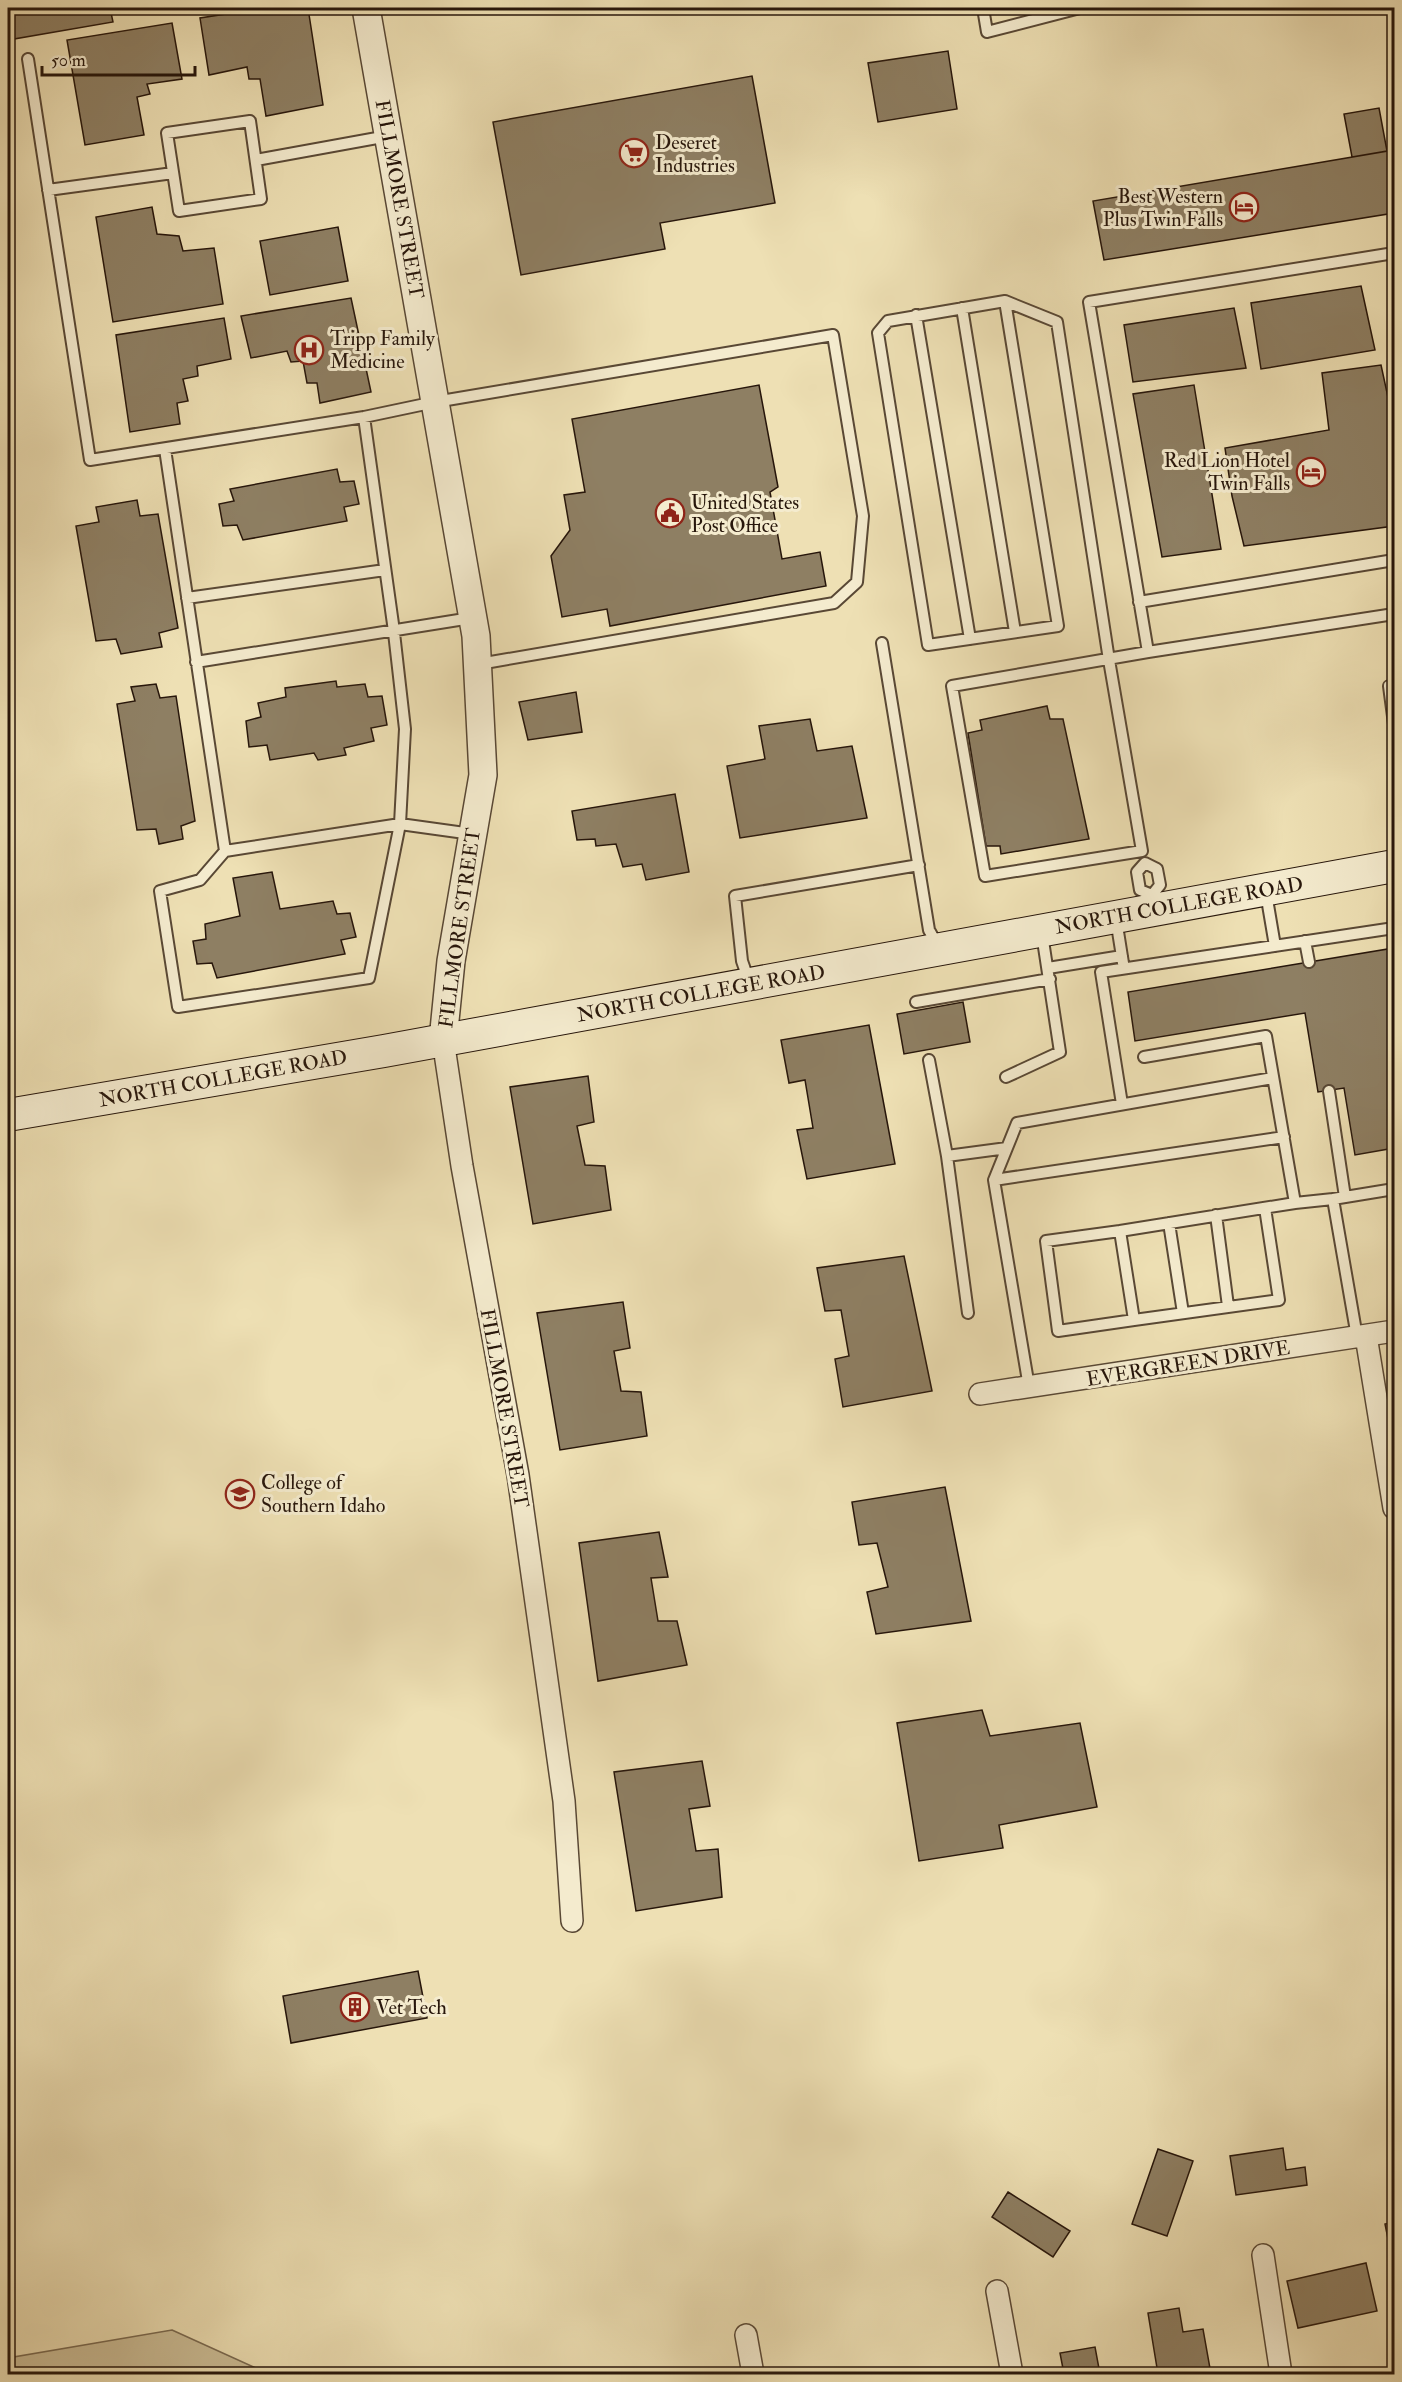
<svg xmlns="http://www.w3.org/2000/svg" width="1402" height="2382" font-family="'IM FELL Double Pica',serif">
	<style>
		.green { fill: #ccbe97; stroke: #7a6a51; stroke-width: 1.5 }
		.building { fill: #8e7f63; stroke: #27160b; stroke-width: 1.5 }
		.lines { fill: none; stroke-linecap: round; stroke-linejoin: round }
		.service-casing { stroke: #594835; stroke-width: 14 }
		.minor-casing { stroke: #594835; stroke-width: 24 }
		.tertiary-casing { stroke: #594835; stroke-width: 30 }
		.secondary-casing { stroke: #27160b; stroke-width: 34 }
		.service { stroke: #f4ebce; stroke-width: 10 }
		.minor { stroke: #f4ebce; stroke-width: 21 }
		.tertiary { stroke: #f4ebce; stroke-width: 27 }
		.secondary { stroke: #f4ebce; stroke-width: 32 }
		.labels { text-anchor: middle; stroke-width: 6; stroke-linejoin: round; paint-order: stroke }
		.poi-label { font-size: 20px; fill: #27160b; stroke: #f4ebce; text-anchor: start }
		.street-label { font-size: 20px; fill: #27160b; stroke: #f4ebce }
	</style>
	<rect width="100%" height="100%" fill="#eee0b4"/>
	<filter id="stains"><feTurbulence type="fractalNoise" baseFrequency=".00333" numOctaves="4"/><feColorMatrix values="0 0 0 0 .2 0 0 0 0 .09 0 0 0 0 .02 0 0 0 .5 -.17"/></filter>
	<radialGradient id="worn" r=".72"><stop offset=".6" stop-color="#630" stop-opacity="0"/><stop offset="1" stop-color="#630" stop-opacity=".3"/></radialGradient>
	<!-- green -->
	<path class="green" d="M172 2330 269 2374H8V2358Z"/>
	<!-- building -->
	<path class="building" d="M8 8H110L113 22 8 40Z
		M266 8H308L323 105 266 116 260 79H249L247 67 209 75 200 18Z
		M172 23 182 79 147 84 150 94 137 97 144 135 85 145 67 40Z
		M948 51 957 109 878 122 868 63Z
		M752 76 775 203 660 223 665 249 521 275 493 122Z
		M1379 108 1387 151 1352 157 1344 114Z
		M1394 150V213L1104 260 1093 201Z
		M152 207 157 234 179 236 183 251 214 248 223 304 113 322 96 217Z
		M338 227 348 281 270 295 260 241Z
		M1361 286 1375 350 1261 369 1251 303Z
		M351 298 371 392 320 403 317 383H307L303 361 291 362 287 351 251 358 241 316Z
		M1234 308 1246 368 1133 382 1124 325Z
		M224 318 231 359 197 366 198 376 183 379 188 401 177 403 180 424 130 432 116 335Z
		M1381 365 1394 425V526L1244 546 1232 496 1225 448 1329 430 1322 373Z
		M759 385 778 487 770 492 782 559 820 552 826 586 610 626 607 609 562 617 551 556 570 530 564 495 585 492 572 419Z
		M1194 385 1221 549 1162 557 1133 394Z
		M337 469 340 482 354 481 359 504 344 507 347 521 243 540 237 525 223 526 219 504 234 501 230 489Z
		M137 500 140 516 158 514 178 628 159 633 162 647 121 654 116 639 96 641 76 526 99 522 96 507Z
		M336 681 337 687 365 684 368 697 382 696 387 725 371 728 374 741 344 748 346 755 318 760 314 753 270 760 267 745 249 747 246 721 261 717 258 703 286 697 285 688Z
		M156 684 160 698 176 696 195 821 181 826 183 839 159 844 156 829 137 830 117 704 135 701 131 687Z
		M576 692 582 732 528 740 519 702Z
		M1047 706 1050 719H1063L1089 839 1001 854 1000 846H986L968 733 982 730 980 720Z
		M810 719 817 751 852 746 867 818 740 838 727 766 765 759 759 726Z
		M675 794 689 872 646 880 642 864 623 867 616 844 596 846 595 839 577 840 572 811Z
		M272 872 280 909 333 901 337 914 350 913 356 937 341 940 345 954 217 978 212 963 197 964 193 941 206 939 205 924 240 916 233 878Z
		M1394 948V1148L1355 1155 1344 1088 1318 1092 1305 1013 1135 1041 1128 992Z
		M963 1002 970 1042 904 1054 897 1014Z
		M869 1025 895 1164 807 1179 797 1130 813 1128 805 1080 789 1083 781 1040Z
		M588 1076 594 1122 577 1126 585 1165 605 1166 611 1210 533 1224 510 1087Z
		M904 1256 932 1391 843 1407 835 1359 849 1356 841 1310 825 1311 817 1268Z
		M623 1302 630 1348 614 1351 621 1391 641 1392 647 1436 560 1450 537 1313Z
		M945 1487 971 1621 876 1634 867 1592 888 1587 877 1543 859 1545 852 1502Z
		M659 1532 668 1577 651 1578 658 1621H677L687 1665 598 1681 579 1543Z
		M982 1710 990 1736 1080 1723 1097 1807 999 1825 1003 1848 919 1861 897 1723Z
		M702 1761 710 1806 689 1809 696 1851 718 1849 722 1897 636 1911 614 1772Z
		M418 1971 427 2018 291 2043 283 1996Z
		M1283 2148 1286 2170 1305 2167 1307 2185 1236 2195 1230 2156Z
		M1158 2149 1193 2161 1167 2236 1132 2224Z
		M1008 2192 1070 2231 1053 2257 992 2217Z
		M1394 2222V2269L1385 2224Z
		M1366 2263 1377 2311 1298 2328 1287 2281Z
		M1179 2308 1183 2332 1203 2329 1211 2374H1158L1148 2313Z
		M1095 2347 1100 2374H1064L1060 2353Z"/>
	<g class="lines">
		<!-- service casing -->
		<g class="service-casing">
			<path id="service" d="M983 8 987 32 1080 8
				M28 59 90 460 364 417 435 402 833 335 863 516 857 582 834 603 479 664
				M250 121 261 199 179 211 167 133Z
				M256 160 388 136
				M48 190 173 173
				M1005 301 1058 626 928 645 878 333 888 321 1005 301 1057 322 1109 660 1142 851 985 876 952 686 1148 652 1394 614
				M962 308 1015 632
				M916 315 970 639
				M364 417 393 624 405 729 400 824 369 978 178 1007 160 891 200 880 225 851 400 824 472 834
				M165 449 225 851
				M187 598 385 570
				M1139 602 1394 560
				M882 643 929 930 938 946
				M1148 652 1089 302 1394 253
				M196 662 471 618
				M1394 685 1389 686 1394 724
				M1145 863 1157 869 1160 885 1152 895 1140 890 1137 872Z
				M1266 893 1275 946
				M1116 919 1123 963
				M1305 941 1309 962
				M1048 968 1122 956
				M749 981 742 961 735 896 919 865
				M916 1002 1050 979
				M1144 1057 1266 1036 1295 1203 1333 1199
				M929 1060 947 1156 1007 1148
				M1006 1077 1060 1052 1042 934
				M1329 1091 1345 1197
				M1122 1104 1101 972 1394 928
				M947 1156 968 1313
				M994 1180 1017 1123 1273 1078
				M1265 1208 1279 1300 1134 1320 1120 1231C1179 1221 1237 1212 1295 1203
				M1216 1215 1228 1306
				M1169 1223 1183 1313
				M1120 1231 1046 1241 1058 1331 1134 1320
				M1394 1244V1252
				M1357 1337 1333 1199 1394 1189
				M1029 1387 994 1180 1284 1137"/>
		</g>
		<!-- minor casing -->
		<g class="minor-casing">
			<path id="minor" d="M443 1040 462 1166 518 1475 564 1801 572 1921
				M1366 1336 1394 1508
				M980 1394 1394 1331
				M1263 2255 1281 2374
				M997 2291 1012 2374
				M746 2335 753 2374"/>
		</g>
		<!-- tertiary casing -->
		<g class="tertiary-casing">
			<path id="tertiary" d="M366 8 476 636 483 775 451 961 443 1040"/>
		</g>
		<!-- secondary casing -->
		<g class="secondary-casing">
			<path id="secondary" d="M8 1115 384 1051 1394 866"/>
		</g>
		<!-- service -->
		<use href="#service" class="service"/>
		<!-- minor -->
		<use href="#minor" class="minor"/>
		<!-- tertiary -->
		<use href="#tertiary" class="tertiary"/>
		<!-- secondary -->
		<use href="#secondary" class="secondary"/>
	</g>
	<!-- icons -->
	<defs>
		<g id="supermarket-ring" transform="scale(1.5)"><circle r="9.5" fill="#f4ebce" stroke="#8f2418" stroke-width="1.5"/><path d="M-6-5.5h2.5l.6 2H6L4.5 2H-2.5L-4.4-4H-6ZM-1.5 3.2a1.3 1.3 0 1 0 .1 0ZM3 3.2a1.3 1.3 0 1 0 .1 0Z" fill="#8f2418"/></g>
		<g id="hotel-ring" transform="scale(1.5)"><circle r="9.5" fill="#f4ebce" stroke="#8f2418" stroke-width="1.5"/><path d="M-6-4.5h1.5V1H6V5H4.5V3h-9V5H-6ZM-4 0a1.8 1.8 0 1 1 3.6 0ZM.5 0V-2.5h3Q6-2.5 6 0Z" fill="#8f2418"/></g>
		<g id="hospital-ring" transform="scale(1.5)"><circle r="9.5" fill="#f4ebce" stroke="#8f2418" stroke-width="1.5"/><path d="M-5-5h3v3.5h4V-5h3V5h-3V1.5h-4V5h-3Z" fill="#8f2418"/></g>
		<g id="civic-ring" transform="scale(1.5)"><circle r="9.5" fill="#f4ebce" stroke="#8f2418" stroke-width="1.5"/><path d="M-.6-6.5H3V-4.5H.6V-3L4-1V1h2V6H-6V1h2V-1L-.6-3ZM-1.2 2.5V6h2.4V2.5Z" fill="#8f2418"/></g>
		<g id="university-ring" transform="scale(1.5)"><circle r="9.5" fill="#f4ebce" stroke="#8f2418" stroke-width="1.5"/><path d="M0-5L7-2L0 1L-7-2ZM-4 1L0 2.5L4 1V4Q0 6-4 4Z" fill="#8f2418"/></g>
		<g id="building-ring" transform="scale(1.5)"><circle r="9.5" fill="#f4ebce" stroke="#8f2418" stroke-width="1.5"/><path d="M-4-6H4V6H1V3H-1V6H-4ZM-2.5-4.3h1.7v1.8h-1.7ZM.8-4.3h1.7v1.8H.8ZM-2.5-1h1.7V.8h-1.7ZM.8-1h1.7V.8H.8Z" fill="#8f2418"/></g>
	</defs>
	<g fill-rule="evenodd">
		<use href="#supermarket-ring" x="634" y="153"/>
		<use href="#hotel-ring" x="1244" y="207"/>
		<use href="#hospital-ring" x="309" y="350"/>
		<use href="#hotel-ring" x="1311" y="472"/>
		<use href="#civic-ring" x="670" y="513"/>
		<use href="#university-ring" x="240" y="1494"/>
		<use href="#building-ring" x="355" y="2007"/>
	</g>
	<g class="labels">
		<!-- poi labels -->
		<g class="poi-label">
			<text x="655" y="149">Deseret<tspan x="655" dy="23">Industries</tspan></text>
			<text x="1223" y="203" text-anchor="end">Best Western<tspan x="1223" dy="23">Plus Twin Falls</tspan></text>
			<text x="330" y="345">Tripp Family<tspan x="330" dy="23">Medicine</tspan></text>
			<text x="1290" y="467" text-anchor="end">Red Lion Hotel<tspan x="1290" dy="23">Twin Falls</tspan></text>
			<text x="691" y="509">United States<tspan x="691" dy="23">Post Office</tspan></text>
			<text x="261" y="1489">College of<tspan x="261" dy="23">Southern Idaho</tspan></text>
			<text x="376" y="2014">Vet Tech</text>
		</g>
		<!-- street labels -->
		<g class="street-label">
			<text transform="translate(400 199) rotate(80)" y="7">FILLMORE STREET</text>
			<text transform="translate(1179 905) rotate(-10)" y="7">NORTH COLLEGE ROAD</text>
			<text transform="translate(459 928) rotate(-82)" y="7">FILLMORE STREET</text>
			<text transform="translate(701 993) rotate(-10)" y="7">NORTH COLLEGE ROAD</text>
			<text transform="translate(223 1078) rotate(-10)" y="7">NORTH COLLEGE ROAD</text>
			<text transform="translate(1188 1363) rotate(-9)" y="7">EVERGREEN DRIVE</text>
			<text transform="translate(505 1408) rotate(80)" y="7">FILLMORE STREET</text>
		</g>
	</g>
	<!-- margin -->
	<rect width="1402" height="2382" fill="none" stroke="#eee0b4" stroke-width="30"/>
	<rect x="9" y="9" width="1384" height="2364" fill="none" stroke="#27160b" stroke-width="3"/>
	<rect x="15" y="15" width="1372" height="2352" fill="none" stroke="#27160b" stroke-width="1.5"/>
	<!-- scale -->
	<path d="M42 66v9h153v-9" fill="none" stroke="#27160b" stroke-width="3"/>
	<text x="51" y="66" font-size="18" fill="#27160b" stroke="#f4ebce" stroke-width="4.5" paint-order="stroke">50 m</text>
	<rect width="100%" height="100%" filter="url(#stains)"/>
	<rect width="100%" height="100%" fill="url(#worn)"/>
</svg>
